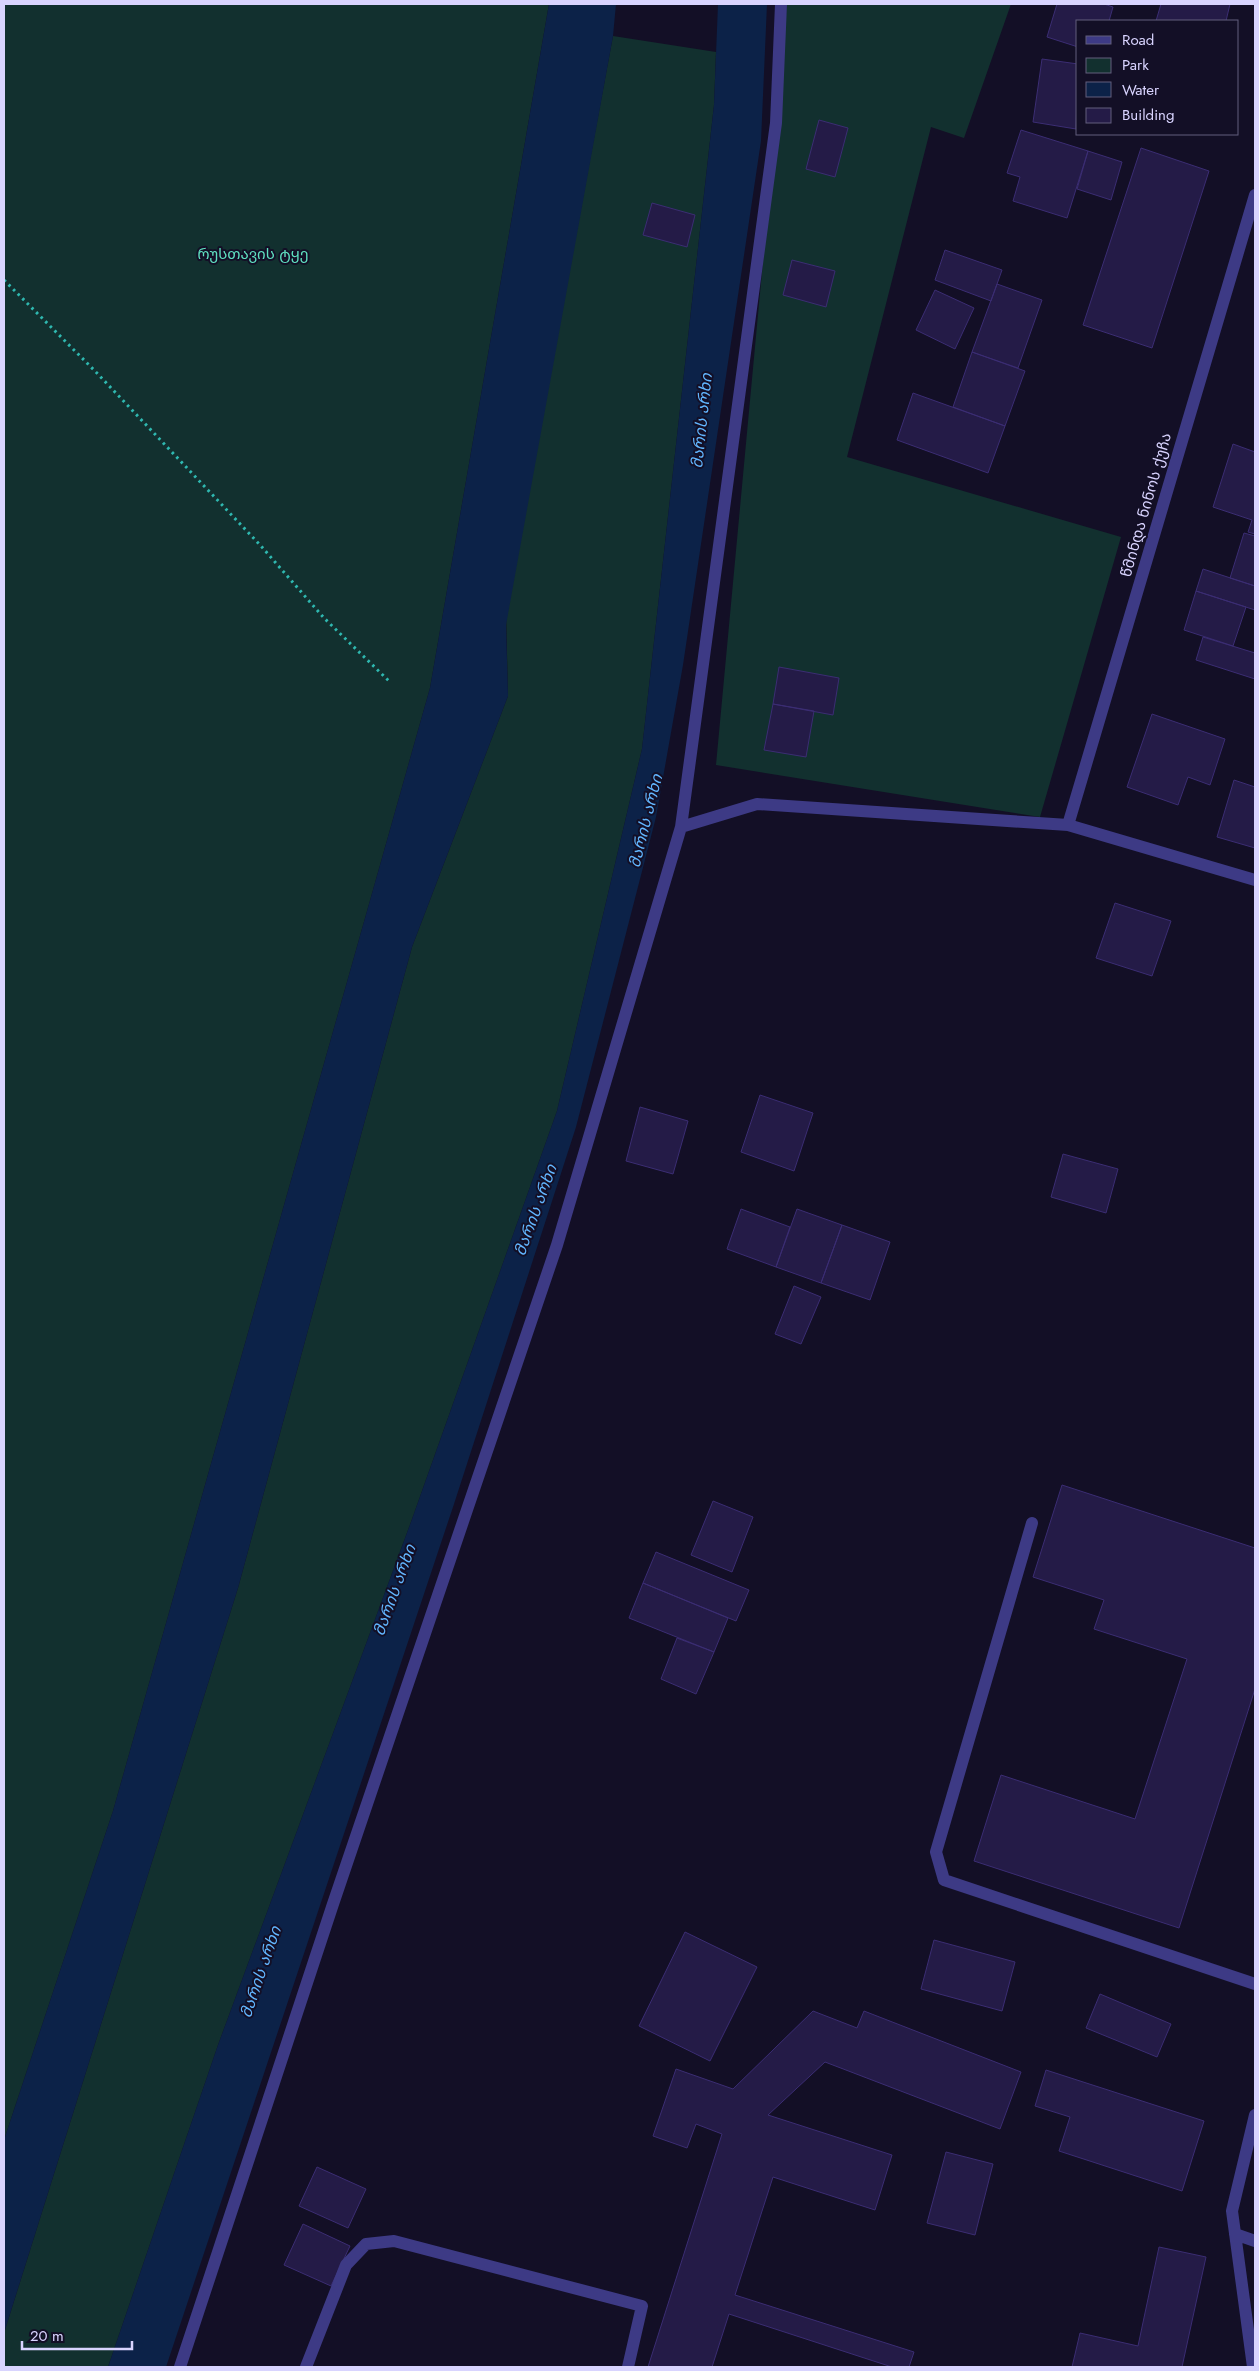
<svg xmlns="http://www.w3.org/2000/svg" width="1259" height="2371" font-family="Jost,'Noto Sans Georgian',sans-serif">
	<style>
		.green { fill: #12302f }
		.water { fill: #0c2248 }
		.building { fill: #241b47; stroke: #3b2d73 }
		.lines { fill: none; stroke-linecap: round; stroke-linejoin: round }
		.path { stroke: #2fb8b0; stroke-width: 3; stroke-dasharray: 2.5 4; stroke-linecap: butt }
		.service { stroke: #3d3a85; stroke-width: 12 }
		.minor { stroke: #3d3a85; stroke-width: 12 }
		.labels { text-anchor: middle; stroke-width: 4; stroke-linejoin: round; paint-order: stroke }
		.park-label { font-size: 15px; fill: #5fe0c0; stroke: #130f26 }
		.street-label { font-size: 15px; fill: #d9d4ff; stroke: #130f26 }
		.water-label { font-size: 16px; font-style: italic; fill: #62b6ff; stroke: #130f26 }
	</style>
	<rect width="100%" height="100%" fill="#130f26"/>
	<!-- green -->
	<path class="green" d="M4 4H549L430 688 113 1811 4 2140Z
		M787 4H1011L964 138 931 127 847 457 1121 537 1040 817 716 765Z
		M613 36 716 52 714 105 642 749 557 1111 411 1522 218 2045 108 2367H4V2333L238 1588 412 947 508 696 506 612Z"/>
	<!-- water -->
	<path class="water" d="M549 4H616L613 36 506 625 508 696 412 947 238 1588 4 2333V2140L113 1811 430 688Z
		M718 4H767L761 141 683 665 656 817 576 1127 454 1504 166 2367H108L218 2045 411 1522 557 1111 642 749 714 105Z"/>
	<!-- building -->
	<path class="building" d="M1057 4H1104L1113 7 1109 21H1078V47L1047 37Z
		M1161 4H1230L1226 21H1156Z
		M1042 59 1078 64 1076 129 1033 122Z
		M819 120 848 128 835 177 806 169Z
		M1021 130 1088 151 1067 218 1013 201 1020 177 1007 173Z
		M1141 148 1209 171 1152 348 1083 325Z
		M1088 151 1122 162 1111 200 1077 189Z
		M652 203 695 215 687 247 643 235Z
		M945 250 1002 270 991 301 935 280Z
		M792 260 835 271 826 307 783 295Z
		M997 284 1042 300 1018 368 972 352Z
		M935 290 974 308 955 349 916 330Z
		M972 352 1025 371 1005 426 953 407Z
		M913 393 1005 426 988 473 897 440Z
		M1233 444 1255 452V534L1248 532 1252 520 1213 507Z
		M1244 533 1255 536V586L1230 578Z
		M1203 569 1255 586V610L1196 591Z
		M1196 591 1246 607 1233 646 1184 630Z
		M1203 637 1255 653V679L1196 660Z
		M779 667 839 678 833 715 773 704Z
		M773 704 814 711 806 757 764 750Z
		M1152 714 1225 739 1210 785 1188 777 1178 805 1127 787Z
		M1234 780 1255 787V848L1217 837Z
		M1115 903 1171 921 1152 976 1096 958Z
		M760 1095 813 1113 794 1171 741 1152Z
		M640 1107 688 1121 673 1174 626 1161Z
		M1063 1154 1118 1169 1106 1213 1051 1197Z
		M741 1209 790 1227 776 1267 727 1249Z
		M797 1209 842 1225 821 1283 776 1267Z
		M842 1225 890 1242 870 1300 821 1283Z
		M794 1286 821 1297 801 1344 775 1334Z
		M1062 1485 1255 1548V1689L1179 1928 974 1861 1001 1775 1135 1819 1187 1659 1094 1629 1104 1600 1033 1577Z
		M713 1501 753 1517 732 1572 691 1555Z
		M656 1552 749 1590 736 1621 643 1583Z
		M643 1583 728 1618 714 1652 629 1618Z
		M677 1638 714 1652 696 1694 661 1679Z
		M685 1932 757 1967 710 2061 639 2026Z
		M934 1940 1015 1962 1002 2011 921 1989Z
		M1100 1994 1171 2024 1157 2057 1086 2028Z
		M813 2011 857 2028 864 2011 1021 2072 1000 2129 825 2062 768 2115 892 2155 875 2210 773 2177 735 2295 914 2352 909 2367H892L729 2314 712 2367H648L722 2134 696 2124 687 2148 653 2136 676 2069 733 2089Z
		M1046 2070 1204 2121 1182 2191 1059 2151 1070 2117 1035 2106Z
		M946 2152 993 2164 975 2235 927 2223Z
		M317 2167 366 2189 348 2228 299 2206Z
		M303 2224 350 2246 331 2286 284 2265Z
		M1159 2247 1206 2257 1182 2367H1072L1080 2333 1138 2346Z"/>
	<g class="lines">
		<!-- path -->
		<path class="path" d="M4 280 95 371 261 546 324 618 390 682"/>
		<!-- service -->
		<path class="service" d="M1032 1523 936 1852 944 1880 1255 1984
			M1235 2234 1255 2241
			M306 2367 346 2265 366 2244 394 2241 642 2306 628 2367
			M1253 2367 1232 2211 1255 2115"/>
		<!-- minor -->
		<path class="minor" d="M1068 825 1255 195
			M681 827 757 804 1068 825 1255 880
			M180 2367 333 1904 557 1245 681 827 776 123 781 4"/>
	</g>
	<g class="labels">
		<!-- park labels -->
		<g class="park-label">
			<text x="253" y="259">რუსთავის ტყე</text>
		</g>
		<!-- street labels -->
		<g class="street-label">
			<text transform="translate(1146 505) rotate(-74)" y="5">წმინდა ნინოს ქუჩა</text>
		</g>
		<!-- water labels -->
		<g class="water-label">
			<text transform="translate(701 421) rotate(-84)" y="6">მარის არხი</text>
			<text transform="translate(645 821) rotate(-76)" y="6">მარის არხი</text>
			<text transform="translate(535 1210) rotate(-70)" y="6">მარის არხი</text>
			<text transform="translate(394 1590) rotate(-70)" y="6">მარის არხი</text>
			<text transform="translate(260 1972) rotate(-71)" y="6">მარის არხი</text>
		</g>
	</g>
	<!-- border -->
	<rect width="1259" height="2371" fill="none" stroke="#d9d4ff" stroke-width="10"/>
	<!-- legend -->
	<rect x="1076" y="20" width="162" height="115" fill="#130f26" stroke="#625e7d"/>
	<rect x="1086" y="36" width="25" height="8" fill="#3d3a85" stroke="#625e7d"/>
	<text x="1122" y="45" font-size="15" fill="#d9d4ff">Road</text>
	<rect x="1086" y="58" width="25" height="15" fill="#12302f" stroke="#625e7d"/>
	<text x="1122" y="70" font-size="15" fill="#d9d4ff">Park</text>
	<rect x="1086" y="82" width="25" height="15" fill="#0c2248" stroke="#625e7d"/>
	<text x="1122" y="95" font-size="15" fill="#d9d4ff">Water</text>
	<rect x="1086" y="108" width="25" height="15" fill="#241b47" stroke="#625e7d"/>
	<text x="1122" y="120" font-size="15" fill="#d9d4ff">Building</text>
	<!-- scale -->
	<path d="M22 2341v8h110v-8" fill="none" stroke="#d9d4ff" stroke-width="2.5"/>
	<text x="30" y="2341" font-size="15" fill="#d9d4ff" stroke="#130f26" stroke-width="4" paint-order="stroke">20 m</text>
</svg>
